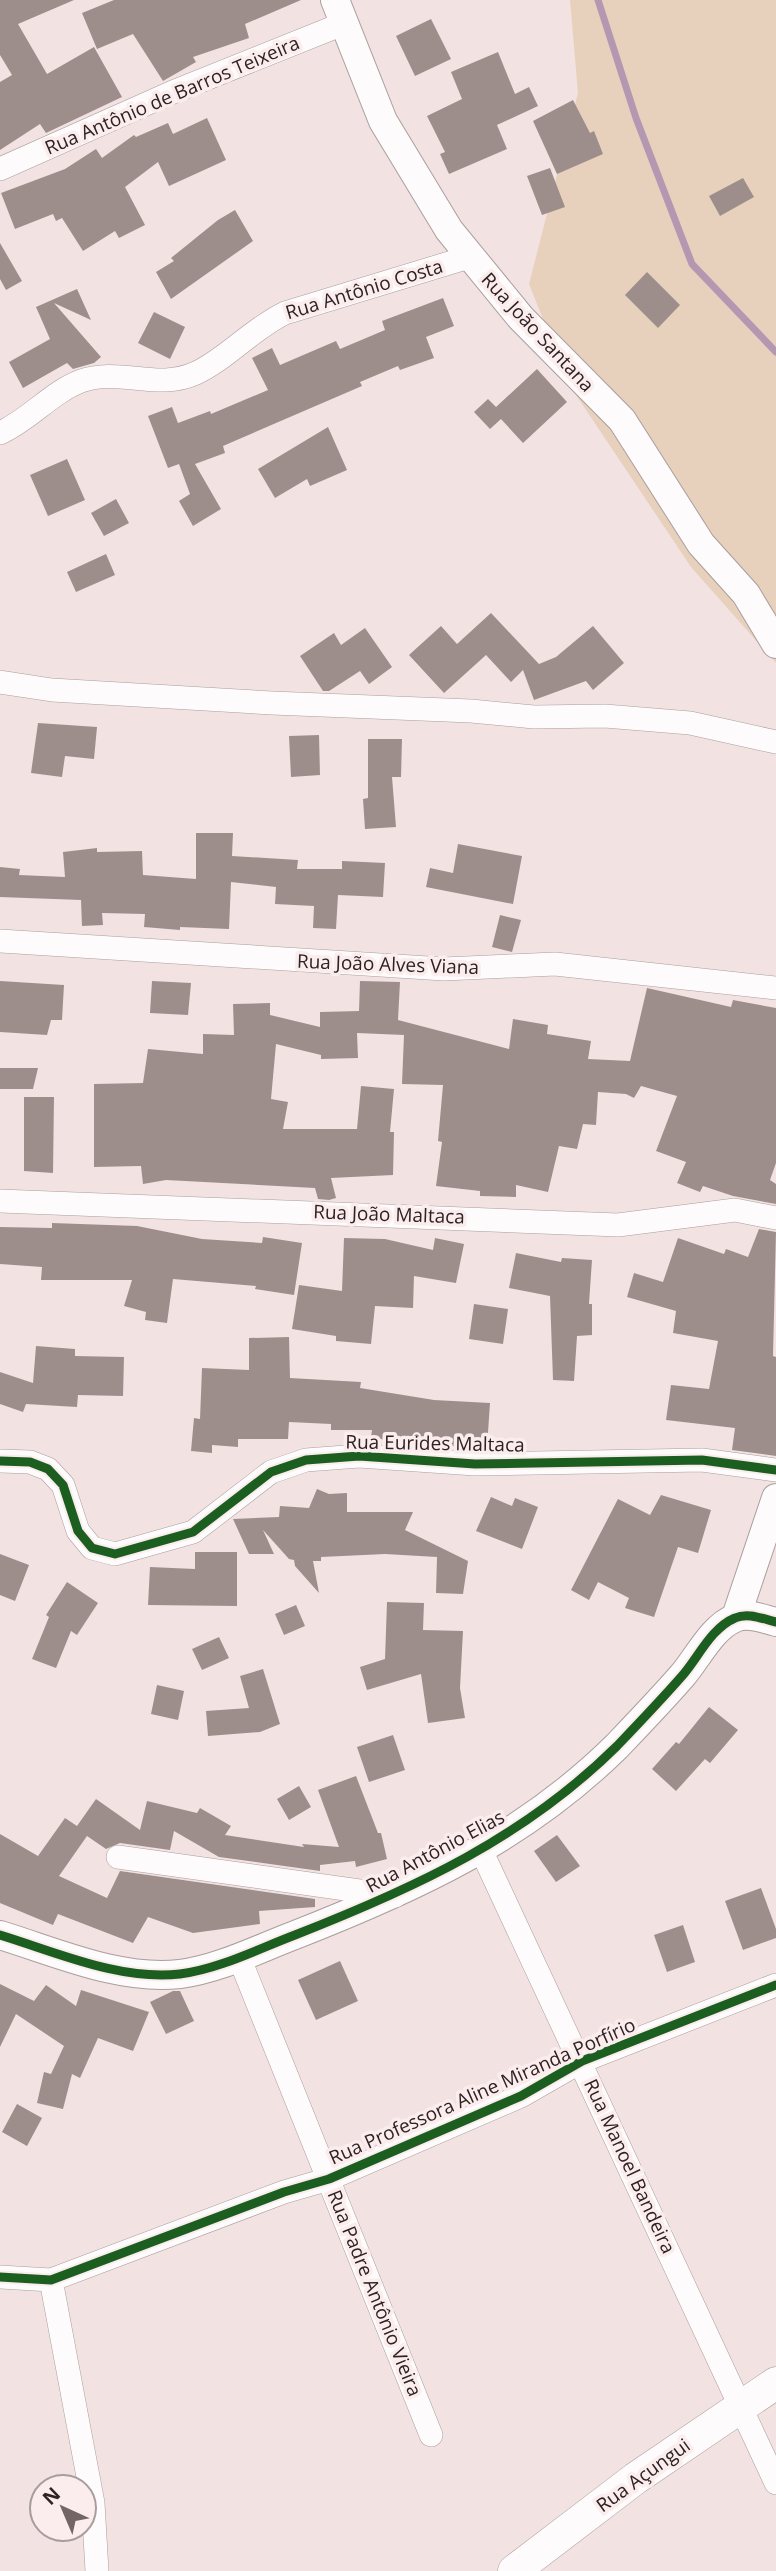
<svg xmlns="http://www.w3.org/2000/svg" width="776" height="2571" font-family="'Open Sans',sans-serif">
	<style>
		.green { fill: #e7d0bc }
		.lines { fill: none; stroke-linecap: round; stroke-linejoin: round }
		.stream { stroke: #b498b2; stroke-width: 7 }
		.building { fill: #9e8e8b }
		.minor-casing { stroke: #ab9e9e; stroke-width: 24 }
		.tertiary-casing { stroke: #ab9e9e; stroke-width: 30 }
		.secondary-casing { stroke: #ab9e9e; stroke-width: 33 }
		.minor { stroke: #fdfbfb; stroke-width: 23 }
		.tertiary { stroke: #fdfbfb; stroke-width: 28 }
		.secondary { stroke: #fdfbfb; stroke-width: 32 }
		.cycleway-casing { stroke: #fbeded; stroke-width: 13 }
		.cycleway { stroke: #1b5e20; stroke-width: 9 }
		.labels { text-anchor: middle; stroke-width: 7; stroke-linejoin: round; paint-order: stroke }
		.street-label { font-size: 19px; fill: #2e2222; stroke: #fbeded }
	</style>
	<rect width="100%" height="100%" fill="#f3e2e2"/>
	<!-- green -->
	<path class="green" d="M570 0H776V663L691 567 570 386 529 284 578 93Z"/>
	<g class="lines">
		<!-- stream -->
		<path class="stream" d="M598 0 636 118 692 264 776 352"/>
	</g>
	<!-- building -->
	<path class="building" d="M0 0H74L18 24 47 74 94 47 122 97 46 133 40 124 0 150V82L12 75 0 55Z
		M114 0H301L245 24 249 38 193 57 196 62 163 81 133 34 97 49 82 13Z
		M431 19 451 59 415 76 396 36Z
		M498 52 515 94 529 87 538 106 497 125 507 149 449 174 440 154 445 152 427 116 462 99 451 72Z
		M573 100 590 133 594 131 603 154 557 174 533 121Z
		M207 118 226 160 169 186 158 162 125 187 145 225 119 238 115 231 83 251 62 218 56 221 53 214 15 229 1 193 65 169 96 149 102 158 134 135 136 137 168 123 173 134Z
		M550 168 565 207 542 215 527 176Z
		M743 178 754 197 720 216 709 196Z
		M235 210 253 241 171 299 156 272 174 261 171 258 218 220Z
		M0 243 22 281 6 290 0 279Z
		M647 272 680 305 658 328 625 295Z
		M77 289 91 320 54 303 101 357 94 363 73 369 67 363 23 388 9 362 50 339 36 307Z
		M443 298 454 326 426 337 434 358 400 370 398 366 360 382 362 386 223 446 225 453 195 464 221 509 193 526 179 501 190 494 179 464 168 468 148 416 172 407 178 423 210 411 211 414 268 390 252 358 272 348 280 365 336 341 340 349 385 330 382 321Z
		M154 312 185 327 170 359 138 343Z
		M537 369 567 402 523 443 501 419 490 429 474 412 488 399 496 407Z
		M328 427 347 470 310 486 307 479 275 498 258 469Z
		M67 459 85 500 48 516 30 475Z
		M116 499 129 523 104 536 91 513Z
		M106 554 115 575 76 592 67 572Z
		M491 613 539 664 556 657 593 626 624 663 593 690 586 681 534 700 523 670 511 682 486 655 444 693 409 655 441 626 457 644Z
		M365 628 392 667 369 684 360 671 329 691H323L300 656 334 633 341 645Z
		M38 723 97 727 94 759 65 756 62 777 31 773Z
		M319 735 320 775 291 777 289 736Z
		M368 739H402L401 777H392L396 827 365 829 363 799 368 798Z
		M196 833H233L232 856 298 860 297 869H342V861L385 863 383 897 338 895 336 929 313 928 314 906 275 904 276 887 231 882 229 929 180 927V930L144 927 145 914 102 913 103 925 82 926 81 900 0 897V867L20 869 19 875 65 877 63 852 97 848V852L142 851 143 875 196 879Z
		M458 844 522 856 513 904 426 887 430 868 453 873Z
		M500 915 521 920 512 952 492 947Z
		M0 981 64 985 62 1020H51L47 1035 0 1032Z
		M152 981 191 983 188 1015 150 1013Z
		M360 981 400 982 398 1020 509 1049 513 1019 548 1025 547 1034 591 1041 588 1059 630 1061 647 988 731 1007 733 1000 776 1008V1163L770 1180 776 1184V1204L733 1196 703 1186 700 1192 677 1183 686 1162 656 1151 677 1096 641 1086 634 1098 626 1094 598 1092 596 1125 583 1124 577 1149 559 1146 548 1192 516 1185V1197L480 1196V1191L436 1186 442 1142 438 1141 443 1085 402 1084 404 1035 357 1033 358 1058 321 1059V1055L276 1044 271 1099 288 1102 283 1129H357L361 1086 394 1089 390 1132H394L393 1175 331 1178 336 1198 329 1200 318 1199 315 1188 166 1180 143 1184 141 1166 94 1167V1084L143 1083 148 1049 203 1054V1034L234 1035 233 1004 270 1003V1015L320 1027V1012L359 1011Z
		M0 1068H38L33 1089H0Z
		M24 1097H54L53 1173 24 1171Z
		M52 1223 137 1226 202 1239 262 1243 263 1237 302 1243 294 1295 255 1289 256 1286 173 1279 167 1323 145 1320 146 1312 124 1306 132 1280H41L42 1267 0 1264V1227L52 1228Z
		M759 1229 776 1232 773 1356 776 1357V1456L732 1450 735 1428 666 1420 671 1385 709 1389 718 1341 673 1333 676 1311 627 1297 634 1273 663 1282 678 1238 724 1254 726 1249 748 1257Z
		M344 1238 385 1239 433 1250 435 1238 464 1244 456 1283 414 1276 413 1308 375 1306 371 1344 336 1341V1336L292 1329 299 1285 342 1291Z
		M516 1253 561 1262 562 1258 592 1260 589 1304H592V1335L577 1336 574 1381 553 1380 550 1296 509 1288Z
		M474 1304 508 1309 503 1344 469 1339Z
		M289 1337 290 1378 361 1382 360 1388 434 1400 490 1403 487 1447 410 1445 371 1437 372 1430H331V1424L289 1422 288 1439H238V1447L212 1445V1453L191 1451 194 1418 200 1419 202 1368 249 1370V1338Z
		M36 1346 75 1349V1356L124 1357 123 1396 78 1395 77 1407 26 1404 23 1412 0 1404V1372L33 1383Z
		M317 1489 329 1494 347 1493V1512H413L405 1530 468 1561 463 1594 436 1593 437 1557 385 1554 321 1557V1561H313L319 1593 295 1566 294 1560 289 1559 263 1530 274 1554H249L233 1519 279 1517 280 1506 309 1508Z
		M661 1495 711 1510 698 1553 678 1547 654 1617 625 1608 629 1598 598 1582 589 1600 571 1590 618 1499 650 1515Z
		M491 1497 512 1506 515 1498 538 1507 522 1549 476 1531Z
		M195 1552H237V1606L148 1605 150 1567 195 1569Z
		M0 1554 29 1565 15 1601 0 1595Z
		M67 1582 98 1603 77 1635 71 1631 56 1668 32 1659 49 1617 46 1615Z
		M387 1602 424 1603 423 1630 463 1631 460 1688 465 1718 428 1723 421 1674 367 1690 360 1667 385 1659Z
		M296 1605 305 1626 284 1635 275 1614Z
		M219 1637 229 1658 202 1670 192 1649Z
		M263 1669 280 1724 260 1732 208 1736 206 1711 249 1708 240 1676Z
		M157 1685 184 1691 178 1720 151 1714Z
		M709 1707 738 1730 710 1763 705 1759 676 1791 652 1769 676 1742 679 1744Z
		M393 1735 405 1770 369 1782 357 1747Z
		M356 1776 378 1833H381L387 1859 356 1867 355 1861 320 1865V1871L313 1870 219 1857 174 1831 170 1850 120 1843 106 1849 87 1836 59 1876 107 1898 120 1871 315 1899V1907L259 1911 260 1924 193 1933 148 1917 133 1943 58 1914 53 1925 0 1903V1834L38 1856 65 1818 77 1826 96 1799 140 1830 147 1801 197 1813 200 1808 231 1826 225 1835 304 1847 302 1844 339 1847 318 1790Z
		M299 1786 311 1807 289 1820 277 1799Z
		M557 1835 580 1866 556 1882 534 1851Z
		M761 1888 776 1929V1938L743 1950 725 1901Z
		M683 1925 695 1962 667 1972 654 1935Z
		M340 1961 358 2001 316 2020 298 1980Z
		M0 1984 34 2001 46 1985 76 2006 81 1990 149 2012 133 2051 98 2038 80 2078 72 2074 63 2109 37 2103 44 2072 51 2074 64 2046 16 2014 0 2047Z
		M173 1991H180L194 2021 166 2034 150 2002Z
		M17 2104 42 2118 27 2146 2 2132Z"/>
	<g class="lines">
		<!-- minor casing -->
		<g class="minor-casing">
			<path id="minor" d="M0 169 173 92 345 23
				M0 433C29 420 52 392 81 381 120 367 157 391 196 373 225 360 252 329 285 313L469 257
				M0 682 52 690 272 703 471 711 534 717 605 716 690 723 776 742
				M0 941 444 969 555 964 776 988
				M0 1201 618 1225 735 1210 776 1218
				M0 1461 30 1462 48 1469 63 1485 78 1531 92 1548 115 1554 193 1532 271 1472 306 1460 359 1456 475 1464 702 1460 776 1470
				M481 1850 776 2483
				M118 1857 395 1896
				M239 1957 431 2435
				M0 2277 51 2280 284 2192 329 2179 521 2096 582 2061 776 1985
				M51 2280 93 2503 97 2571"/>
		</g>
		<!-- tertiary casing -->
		<g class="tertiary-casing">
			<path id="tertiary" d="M335 0 383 121 449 230 521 318 622 420 701 544 746 594 776 644
				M736 1617 776 1498
				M0 1935C56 1952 120 1981 180 1974 219 1969 258 1949 295 1935 415 1888 524 1838 617 1746 639 1723 661 1700 682 1676 698 1658 711 1628 735 1618 748 1612 763 1619 776 1622"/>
		</g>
		<!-- secondary casing -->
		<g class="secondary-casing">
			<path id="secondary" d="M514 2571 636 2478 776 2383"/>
		</g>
		<!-- minor -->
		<use href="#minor" class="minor"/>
		<!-- tertiary -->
		<use href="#tertiary" class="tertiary"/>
		<!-- secondary -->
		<use href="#secondary" class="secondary"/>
		<!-- cycleway casing -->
		<g class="cycleway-casing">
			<path id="cycleway" d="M0 1461 30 1462 48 1469 63 1485 78 1531 92 1548 115 1554 193 1532 271 1472 306 1460 359 1456 475 1464 702 1460 776 1470
				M0 1935C56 1952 120 1981 180 1974 219 1969 258 1949 295 1935 415 1888 524 1838 617 1746 639 1723 661 1700 682 1676 698 1658 711 1628 735 1618 748 1612 763 1619 776 1622
				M0 2277 51 2280 284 2192 329 2179 521 2096 582 2061 776 1985"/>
		</g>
		<!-- cycleway -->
		<use href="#cycleway" class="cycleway"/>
	</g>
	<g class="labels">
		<!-- street labels -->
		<g class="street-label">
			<text transform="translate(172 95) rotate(-23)" y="7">Rua Antônio de Barros Teixeira</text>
			<text transform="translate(364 289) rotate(-17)" y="7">Rua Antônio Costa</text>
			<text transform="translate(538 332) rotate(47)" y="7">Rua João Santana</text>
			<text transform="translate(388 964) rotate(2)" y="7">Rua João Alves Viana</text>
			<text transform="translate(389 1214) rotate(2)" y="7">Rua João Maltaca</text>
			<text transform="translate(435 1443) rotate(1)" y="7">Rua Eurides Maltaca</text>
			<text transform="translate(435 1851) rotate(-28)" y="7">Rua Antônio Elias</text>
			<text transform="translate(482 2091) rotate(-24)" y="7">Rua Professora Aline Miranda Porfírio</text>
			<text transform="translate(630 2166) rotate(65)" y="7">Rua Manoel Bandeira</text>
			<text transform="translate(375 2293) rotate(68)" y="7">Rua Padre Antônio Vieira</text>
			<text transform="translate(643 2475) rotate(-36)" y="7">Rua Açungui</text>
		</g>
	</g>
	<!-- north arrow -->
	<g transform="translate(63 2508) rotate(316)"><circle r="33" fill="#fbeded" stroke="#a99c9c" stroke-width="2"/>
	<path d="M0-5L12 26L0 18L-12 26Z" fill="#736565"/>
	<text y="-10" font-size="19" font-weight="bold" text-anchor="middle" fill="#2e2222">N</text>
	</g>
</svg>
